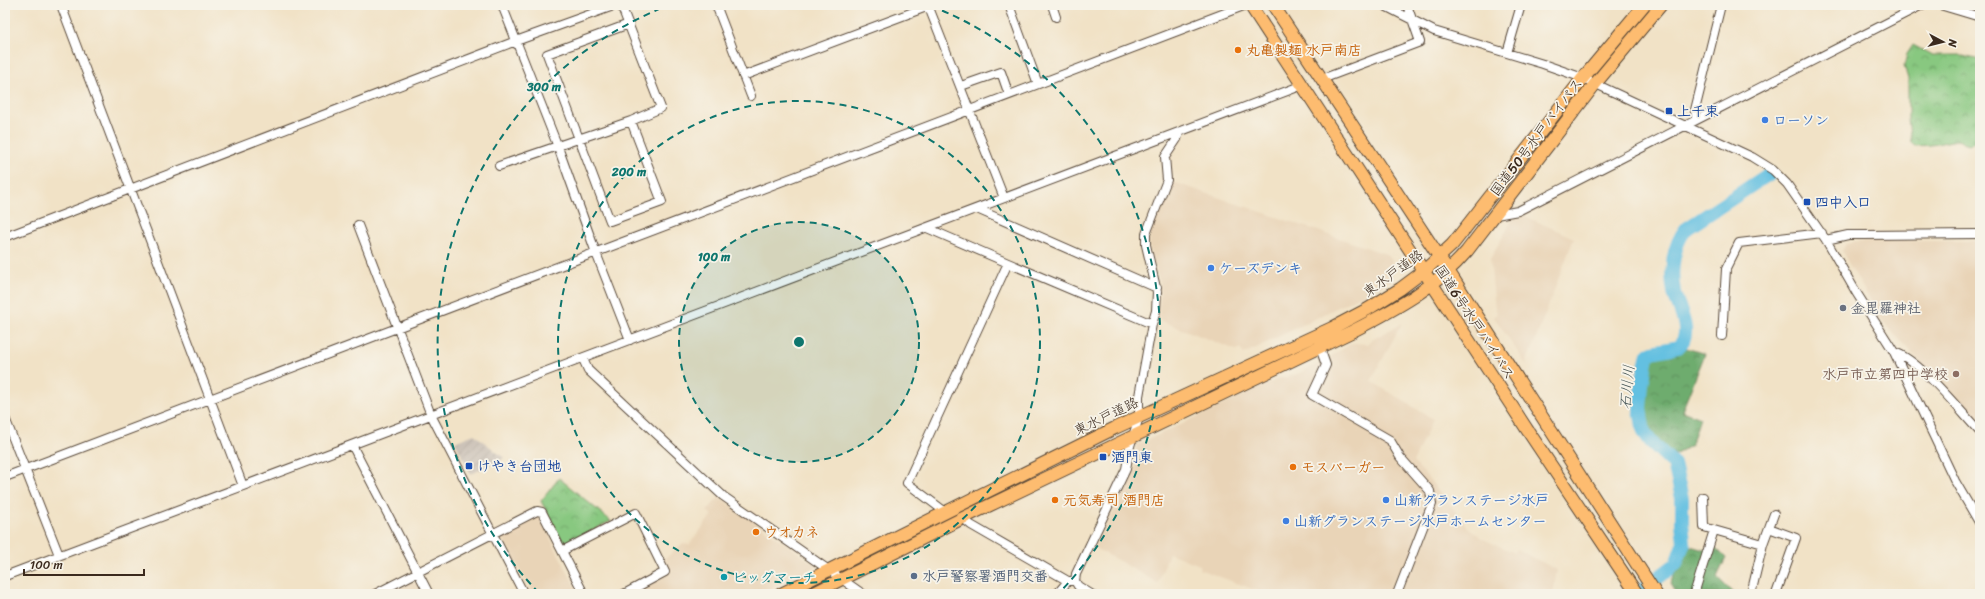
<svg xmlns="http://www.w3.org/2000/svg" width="1985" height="599" font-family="Sriracha,'Klee One',sans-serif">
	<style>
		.built { fill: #e9d4b7 }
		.industrial { fill: url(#industrial-furrows) }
		.forest { fill: url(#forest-crowns); stroke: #546b46 }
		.park { fill: url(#park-crowns); stroke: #62794f }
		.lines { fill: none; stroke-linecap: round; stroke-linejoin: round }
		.river { stroke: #64c0e1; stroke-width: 14 }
		.minor-casing { stroke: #564637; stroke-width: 10 }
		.highway-casing { stroke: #564637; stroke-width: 14 }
		.minor { stroke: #fff; stroke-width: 8 }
		.highway { stroke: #fdbc6f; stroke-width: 12 }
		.ring { fill: none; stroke: #0f766e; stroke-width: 2; stroke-dasharray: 7 5 }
		.food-dot { fill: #e8710a; stroke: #f7f3e8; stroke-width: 1.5 }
		.transit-dot { fill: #1a4fb4; stroke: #f7f3e8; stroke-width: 1.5 }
		.shop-dot { fill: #3f7fe0; stroke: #f7f3e8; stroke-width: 1.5 }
		.worship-dot { fill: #6b7280; stroke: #f7f3e8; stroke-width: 1.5 }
		.education-dot { fill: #8d6e63; stroke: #f7f3e8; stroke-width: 1.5 }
		.service-dot { fill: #5c6f8a; stroke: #f7f3e8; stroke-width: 1.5 }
		.culture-dot { fill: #0f9aa8; stroke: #f7f3e8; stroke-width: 1.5 }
		.labels { text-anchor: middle; stroke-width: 3.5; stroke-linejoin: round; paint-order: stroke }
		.food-label { font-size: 14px; font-weight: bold; fill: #c56008; stroke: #f7f3e8; text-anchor: start }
		.transit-label { font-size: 14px; font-weight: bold; fill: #164399; stroke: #f7f3e8; text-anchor: start }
		.shop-label { font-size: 14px; font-weight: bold; fill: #366cbe; stroke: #f7f3e8; text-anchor: start }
		.street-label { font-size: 14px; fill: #3b2a1e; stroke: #f7f3e8 }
		.worship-label { font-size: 14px; font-weight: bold; fill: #5b616d; stroke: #f7f3e8; text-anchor: start }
		.education-label { font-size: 14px; font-weight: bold; fill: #785e54; stroke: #f7f3e8; text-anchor: end }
		.service-label { font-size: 14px; font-weight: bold; fill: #4e5e75; stroke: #f7f3e8; text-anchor: start }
		.culture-label { font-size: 14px; font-weight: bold; fill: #0d838f; stroke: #f7f3e8; text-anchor: start }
		.water-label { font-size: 15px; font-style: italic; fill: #475758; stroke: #f7f3e8 }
		.centre { fill: #0f766e; stroke: #f7f3e8; stroke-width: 2 }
		.ring-label { font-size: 12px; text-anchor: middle; font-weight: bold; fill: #0f766e; stroke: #f7f3e8; stroke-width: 3.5; stroke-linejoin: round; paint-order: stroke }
	</style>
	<defs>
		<pattern id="industrial-furrows" width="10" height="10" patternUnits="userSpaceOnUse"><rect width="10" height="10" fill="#ccc2b8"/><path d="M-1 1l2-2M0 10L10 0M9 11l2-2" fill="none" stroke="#b0a79e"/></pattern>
		<pattern id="forest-crowns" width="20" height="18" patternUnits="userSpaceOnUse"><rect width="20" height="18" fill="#6eac6e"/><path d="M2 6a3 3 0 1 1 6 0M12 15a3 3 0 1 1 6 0" fill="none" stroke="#5c8c5a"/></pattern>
		<pattern id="park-crowns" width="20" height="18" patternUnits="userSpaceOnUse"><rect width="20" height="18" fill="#88c880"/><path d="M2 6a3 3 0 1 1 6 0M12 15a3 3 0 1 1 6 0" fill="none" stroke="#70a368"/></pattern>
	</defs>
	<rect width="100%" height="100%" fill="#f7f3e8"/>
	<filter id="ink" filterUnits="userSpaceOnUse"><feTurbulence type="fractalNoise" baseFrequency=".025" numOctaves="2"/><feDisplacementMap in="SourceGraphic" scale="8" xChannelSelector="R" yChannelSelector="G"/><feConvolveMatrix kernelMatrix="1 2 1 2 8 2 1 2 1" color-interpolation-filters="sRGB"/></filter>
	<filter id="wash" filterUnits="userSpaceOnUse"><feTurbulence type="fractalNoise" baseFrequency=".012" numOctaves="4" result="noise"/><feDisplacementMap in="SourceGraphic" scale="16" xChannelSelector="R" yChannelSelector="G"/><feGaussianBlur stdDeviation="0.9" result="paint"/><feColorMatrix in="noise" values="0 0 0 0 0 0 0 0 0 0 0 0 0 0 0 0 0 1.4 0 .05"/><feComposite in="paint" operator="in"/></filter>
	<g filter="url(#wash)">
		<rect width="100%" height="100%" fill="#f1e2c6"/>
		<!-- built -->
		<path class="built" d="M1170 181 1386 254 1392 262V280L1244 354 1240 348 1236 350 1159 320 1160 284 1149 247 1150 228Z
			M1520 214 1574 238 1526 364 1494 317 1497 313 1495 308 1490 259 1514 217Z
			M1855 241H1980V426L1883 322 1842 252 1846 243Z
			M1402 323 1371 381 1433 419 1413 462 1424 473 1469 528 1483 539 1515 553 1517 549 1557 570 1553 594H1257L1258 591 1199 569 1200 565 1169 553 1158 583 1094 547 1134 474 1137 455 1136 445 1278 379 1295 375 1321 363 1352 343 1368 344 1372 340Z
			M719 497 817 566 763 594H632L671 573 665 559 683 543 689 545 712 515 707 511Z
			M535 517 540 518 579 594H533L503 538 506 532Z
			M411 582 417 584 422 594H388Z"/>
		<!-- industrial -->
		<path class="industrial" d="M474 434 504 458 471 474 455 442Z"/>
		<!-- forest -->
		<path class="forest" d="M1683 347 1705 354 1682 411 1700 418 1691 445 1675 455C1665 448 1650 440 1645 428 1639 412 1645 369 1654 355L1675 351Z
			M1687 545 1704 550 1715 547 1726 558 1717 577 1734 594H1676L1670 584Z"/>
		<!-- park -->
		<path class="park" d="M1913 45 1932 55H1963L1980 59V141L1969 144 1957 140 1931 145 1915 146 1911 143 1908 118V79L1904 66 1907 54Z
			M559 478 611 521 568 543 562 542 541 501Z"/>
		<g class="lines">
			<!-- river -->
			<path class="river" d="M1637 594 1676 564 1684 542 1682 523V498L1674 464 1651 442 1644 432 1640 409 1642 384 1647 357 1652 352 1678 347C1695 333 1677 307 1674 292 1670 271 1673 245 1686 229L1769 174"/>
		</g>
	</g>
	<g filter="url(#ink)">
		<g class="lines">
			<!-- minor casing -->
			<g class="minor-casing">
				<path id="minor" d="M61 5 243 486
					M502 5 558 147 596 253 630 340
					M716 5 751 96
					M928 5 1004 198
					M1009 5 1038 84
					M1052 5 1056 17
					M1383 5 1434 31 1543 64 1583 78 1752 157 1773 170 1787 184 1826 240 1856 292 1894 352 1955 481 1980 524
					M1940 5 1980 17
					M629 24 547 54 610 221 662 202 631 121
					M1507 53 1521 5
					M743 76 929 6
					M1322 79 1420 42 1407 5
					M961 86 1001 72 1009 95
					M1696 119 1695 110 1721 5
					M499 166 631 121 661 108 621 5
					M977 209 1157 288
					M1496 215 1518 211 1922 5
					M358 225 431 415 524 594
					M927 228 1008 263 907 483 944 511
					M5 237 516 41 616 5
					M1826 240 1848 235H1863L1980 234
					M1008 263 1152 324 1139 396V417L1130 446 1126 469 1076 574 1075 581 1078 586 1091 594
					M1152 324 1156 311 1157 292 1146 245V234L1167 180 1165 157 1177 139 1179 133
					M1722 336 1726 269 1739 243 1822 233
					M1320 348 1326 365 1312 395 1390 440 1400 457 1430 491 1432 504 1397 594
					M1894 352C1919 359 1960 411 1980 432
					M583 359 588 370 723 496 863 594
					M5 418 59 555
					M352 445 429 594
					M5 477 1246 5
					M1703 497 1704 527 1714 530
					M963 518 971 525 1068 581H1075
					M1769 528 1796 538 1776 594
					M562 551 636 513 665 572 624 594
					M5 576 1303 85
					M375 594 537 511 542 512 584 594
					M1057 594 1068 581
					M1694 594 1714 530 1763 544
					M1751 594 1763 544 1774 514"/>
			</g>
			<!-- highway casing -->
			<g class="highway-casing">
				<path id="highway" d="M1250 5 1528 431 1637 594
					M1273 5 1440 258 1656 594
					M781 594 1115 428 1332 328 1368 309 1400 289 1424 271 1452 245 1583 78 1644 5
					M812 594 963 518 1351 332C1393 310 1436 288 1467 251L1595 84 1661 5"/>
			</g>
			<!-- minor -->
			<use href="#minor" class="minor"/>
			<!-- highway -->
			<use href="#highway" class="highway"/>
		</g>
	</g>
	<!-- distance rings -->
	<circle cx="799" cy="342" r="120" fill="#0f766e" fill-opacity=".12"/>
	<g class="ring">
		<circle cx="799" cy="342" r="120"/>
		<circle cx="799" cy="342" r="241"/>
		<path d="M539 593A361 361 0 0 1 667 6M931 6A361 361 0 0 1 1059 593"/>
	</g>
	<!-- markers -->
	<g class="food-dot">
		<circle cx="1238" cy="50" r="4"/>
		<circle cx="1293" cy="467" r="4"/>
		<circle cx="1055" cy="500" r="4"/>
		<circle cx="756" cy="532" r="4"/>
	</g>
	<g class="transit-dot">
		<rect x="1665" y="107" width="8" height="8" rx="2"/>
		<rect x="1803" y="198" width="8" height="8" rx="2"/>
		<rect x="1099" y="453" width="8" height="8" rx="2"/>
		<rect x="465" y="462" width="8" height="8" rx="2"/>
	</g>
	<g class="shop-dot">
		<circle cx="1765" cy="120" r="4"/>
		<circle cx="1211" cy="268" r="4"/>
		<circle cx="1386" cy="500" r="4"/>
		<circle cx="1286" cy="521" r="4"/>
	</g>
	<circle class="worship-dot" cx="1843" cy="308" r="4"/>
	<circle class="education-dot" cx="1956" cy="374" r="4"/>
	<circle class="service-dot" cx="914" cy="576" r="4"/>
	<circle class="culture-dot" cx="724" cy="577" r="4"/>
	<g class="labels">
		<!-- food labels -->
		<g class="food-label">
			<text x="1246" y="55">丸亀製麺 水戸南店</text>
			<text x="1301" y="472">モスバーガー</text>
			<text x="1063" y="505">元気寿司 酒門店</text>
			<text x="764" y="537">ウオカネ</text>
		</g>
		<!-- transit labels -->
		<g class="transit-label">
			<text x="1677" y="116">上千束</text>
			<text x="1815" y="207">四中入口</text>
			<text x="1111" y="462">酒門東</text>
			<text x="477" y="471">けやき台団地</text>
		</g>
		<!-- shop labels -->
		<g class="shop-label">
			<text x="1773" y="125">ローソン</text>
			<text x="1219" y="273">ケーズデンキ</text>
			<text x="1394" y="505">山新グランステージ水戸</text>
			<text x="1294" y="526">山新グランステージ水戸ホームセンター</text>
		</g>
		<!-- street labels -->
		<g class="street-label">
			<text transform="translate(1536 137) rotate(-53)" y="5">国道50号水戸バイパス</text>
			<text transform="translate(1393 273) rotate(-36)" y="5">東水戸道路</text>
			<text transform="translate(1475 322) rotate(57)" y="5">国道6号水戸バイパス</text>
			<text transform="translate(1106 416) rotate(-26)" y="5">東水戸道路</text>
		</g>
		<!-- worship labels -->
		<g class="worship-label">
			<text x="1851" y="313">金毘羅神社</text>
		</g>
		<!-- education labels -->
		<g class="education-label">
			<text x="1948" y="379">水戸市立第四中学校</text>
		</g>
		<!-- service labels -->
		<g class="service-label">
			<text x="922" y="581">水戸警察署酒門交番</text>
		</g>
		<!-- culture labels -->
		<g class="culture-label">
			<text x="732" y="582">ビッグマーチ</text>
		</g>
		<!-- water labels -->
		<g class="water-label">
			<text transform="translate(1627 387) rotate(-85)" y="5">石川川</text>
		</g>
	</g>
	<circle cx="799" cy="342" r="6" class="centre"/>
	<g class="ring-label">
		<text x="544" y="91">300 m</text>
		<text x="629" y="176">200 m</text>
		<text x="714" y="261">100 m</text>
	</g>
	<!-- margin -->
	<rect width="1985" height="599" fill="none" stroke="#f7f3e8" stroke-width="20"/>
	<!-- north arrow -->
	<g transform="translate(1943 42) rotate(97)" stroke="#f7f3e8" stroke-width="3" paint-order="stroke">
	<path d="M0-3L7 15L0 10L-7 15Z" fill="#3b2a1e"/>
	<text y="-6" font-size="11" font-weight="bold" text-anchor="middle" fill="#3b2a1e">N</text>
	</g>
	<!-- scale -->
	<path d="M24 569v6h120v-6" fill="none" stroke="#3b2a1e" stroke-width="2"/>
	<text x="30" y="569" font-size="12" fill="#3b2a1e" stroke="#f7f3e8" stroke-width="3" paint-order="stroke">100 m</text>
</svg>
